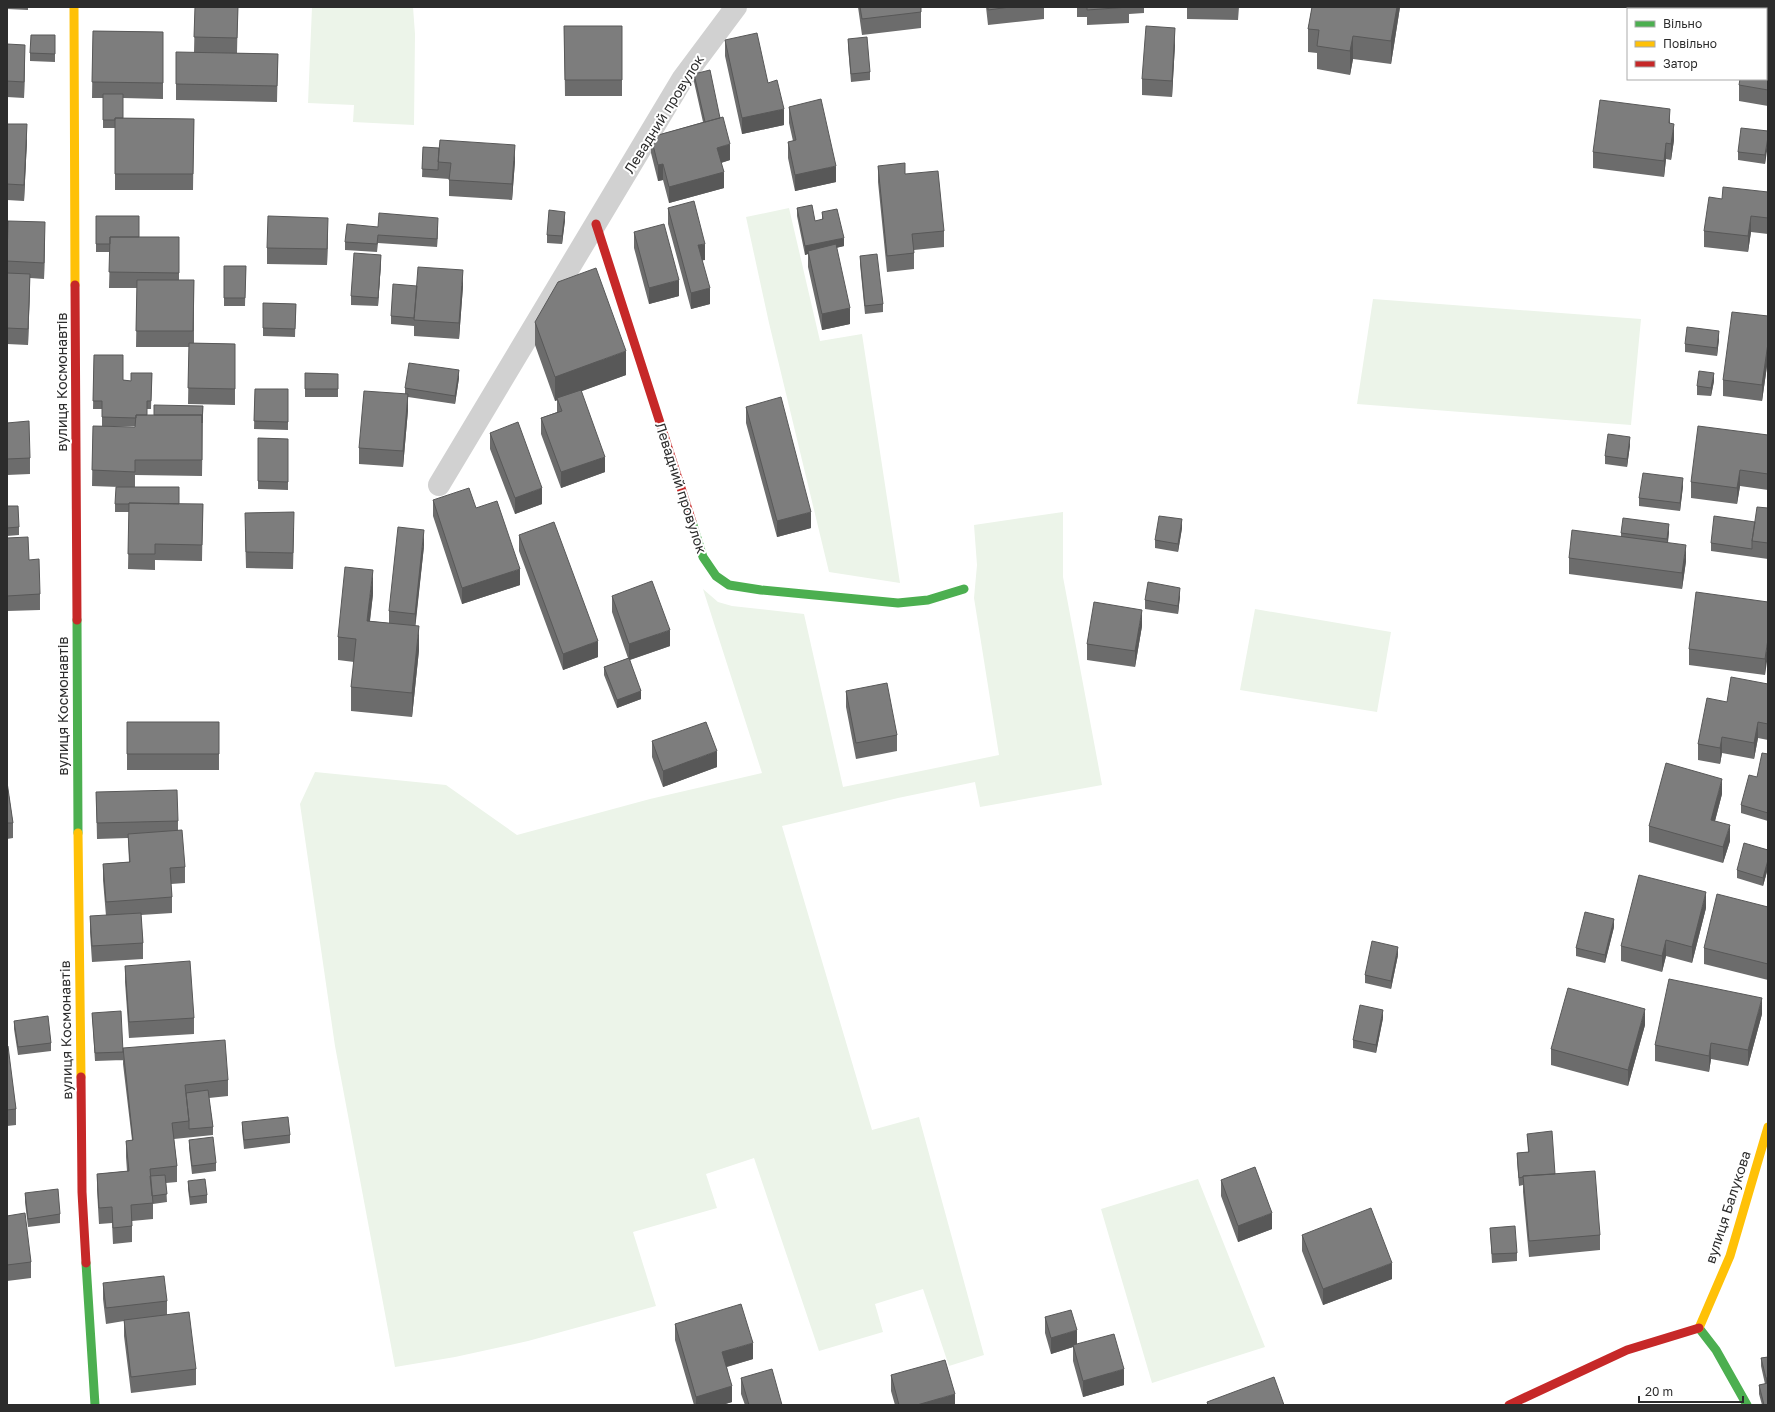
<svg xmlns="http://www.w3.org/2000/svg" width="1775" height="1412" font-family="'Golos Text',sans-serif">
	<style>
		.green { fill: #ecf4e9 }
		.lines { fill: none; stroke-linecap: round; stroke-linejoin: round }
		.street { stroke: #d1d1d1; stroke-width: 22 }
		.fast { stroke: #4caf50; stroke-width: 9 }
		.slow { stroke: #ffc107; stroke-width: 9 }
		.jam { stroke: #c62828; stroke-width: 9 }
		.wall { fill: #6c6c6c }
		.shaded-wall { fill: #585858 }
		.building { fill: #7d7d7d; stroke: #585858 }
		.labels { text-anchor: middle; stroke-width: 4; stroke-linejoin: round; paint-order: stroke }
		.street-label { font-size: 14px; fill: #2c2c2c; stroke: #fff }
	</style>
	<rect width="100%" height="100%" fill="#fff"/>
	<!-- green -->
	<path class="green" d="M312 7H413L415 34 414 125 353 122 354 105 308 103Z
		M789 208 820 341 862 334 900 583 829 572 769 323 746 217Z
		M1373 299 1641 319 1631 425 1357 404Z
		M1063 512V577L1102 785 980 807 975 782 898 798 782 826 872 1130 919 1117 984 1355 949 1366 923 1289 875 1304 883 1332 819 1351 754 1158 706 1174 717 1208 633 1232 656 1306 528 1341 455 1357 395 1367 335 1046 300 804 315 772 446 785 517 835 650 799 762 773 703 589 718 602 732 606 804 614 843 787 999 755 974 598 977 565 974 525Z
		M1255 609 1391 632 1377 712 1240 690Z
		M1198 1179 1265 1347 1152 1383 1101 1209Z"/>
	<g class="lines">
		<!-- street -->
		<path class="street" d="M439 485 683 78 736 7"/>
		<!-- fast -->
		<path class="fast" d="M692 522 703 557 716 576 729 585 761 590 898 603 928 600 964 589
			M77 620 78 833
			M86 1263 95 1405
			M1699 1328 1716 1350 1747 1405"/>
		<!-- slow -->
		<path class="slow" d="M74 7 75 285
			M78 833 81 1077
			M1699 1328 1730 1256 1768 1127"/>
		<!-- jam -->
		<path class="jam" d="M596 224 692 522
			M75 285 77 620
			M81 1077 82 1192 86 1263
			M1509 1405 1627 1350 1699 1328"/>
	</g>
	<!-- wall -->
	<path class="wall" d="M7 7H28V10L7 9Z
		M195 7H238L237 53 278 54 277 102 176 100V84L194 52Z
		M858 7H921V28L862 35Z
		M986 7H1044V19L988 25Z
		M1077 7H1144V13L1129 14V23L1087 25V17H1077Z
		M1187 7H1239L1238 20 1187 19Z
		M1312 7H1400L1391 64 1353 59 1350 75 1317 69V53L1308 52V29Z
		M1768 7V106L1739 101V85L1766 79V9Z
		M564 26H622V96H565Z
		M93 31 163 32V99L123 98V118L194 119 193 190H115V128H103V98H92Z
		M55 35V62L30 61V53Z
		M848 39 870 72V80L851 82 848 47Z
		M725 40 768 83 784 125 742 134 725 56Z
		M7 44 25 61 24 98 7 97Z
		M1175 44 1172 97 1142 95V79Z
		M694 74 730 160 721 163 724 188 669 203 663 180 658 181 651 153V137L703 122 694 82Z
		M789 107 836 182 795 191 788 158V142L793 141 789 123Z
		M1670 123 1674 140 1671 160 1666 159 1664 177 1593 168V152Z
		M7 124 27 140 24 201 7 200Z
		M1768 131 1765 164 1738 160V152Z
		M423 147 515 161 512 200 449 196V179L422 177Z
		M878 166 905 174 944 231V247L914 250V269L887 272 878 182Z
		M1768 192V234L1751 232 1748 252 1704 247V231Z
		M668 208 705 260H702L710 304 691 309 668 224Z
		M797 208 815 221 822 220V212L844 246 836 248 850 324 822 330 808 267V254L805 255 797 216Z
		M96 216 139 237H179V280H194V343L235 344V405L188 404 189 347H136L137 288H109L110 252H96Z
		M565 220 562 244 547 243V235Z
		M438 226 437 247 378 243 377 252 345 250V242L378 227Z
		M634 232 679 296 649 304 634 248Z
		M328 234 327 265 267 264V248Z
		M45 238 44 279 30 278 28 345 7 344V261Z
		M860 256 883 304V312L865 314 860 264Z
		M381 263 378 306 351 305V296Z
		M224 266H246L245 306H224Z
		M417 286H463L459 339 414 336V326L391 324V316Z
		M263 303 296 304 295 337 263 336Z
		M1768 316V359L1762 401 1723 396V380Z
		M535 322 626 375 581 391 605 472 561 488 541 434V418L557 412V400L555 401 535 345Z
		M1719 339 1717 356 1685 352V344Z
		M94 355 123 380 131 381 152 373 151 409H147V415H154L203 406 202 476 135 475V487L179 504H203L202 561 155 560V570L128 569 129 512H115V504L119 487 92 486 93 426 135 427V426H102V409H93Z
		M305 373 338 374V397H305Z
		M459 378 455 404 408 397V410L403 467 359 464V448L405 394V388Z
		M1714 381 1711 396 1697 395V386Z
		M255 389H288V430L254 429Z
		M746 407 811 528 777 537 746 423Z
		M7 423 30 458V474L7 475Z
		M490 433 542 504 515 514 490 449Z
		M1768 435V490L1740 486 1737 504 1691 498V482Z
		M258 438 288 439V490L258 489Z
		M1630 445 1627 467 1605 464V456Z
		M1683 486 1680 511 1639 506V498Z
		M433 500 476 508 520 585 462 604 433 516Z
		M7 506 19 527V535L7 536Z
		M1768 508V559L1711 551V543L1755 522Z
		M294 528 293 569 246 568 245 529Z
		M1182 528 1178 552 1155 548V540Z
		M1669 532 1668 543 1686 561 1682 589 1569 574V558L1621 537V533Z
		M519 535 598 657 563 670 519 551Z
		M7 538 29 560 40 594V610L7 611Z
		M424 546 415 626 419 650 412 717 351 711V687L354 662 338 660V637L373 594 370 621 389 623V611Z
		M612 596 670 646 630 660 641 699 617 708 604 675V667L628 658 612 612Z
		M1180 596 1178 614 1145 609V600Z
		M1768 602 1765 675 1689 665V649Z
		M1142 626 1135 667 1087 660V644Z
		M1768 684V740L1758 738 1754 759 1722 753 1720 764 1698 760V744L1727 702Z
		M846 691 897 735V751L856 759 846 707Z
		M127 722H219V770H127Z
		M652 741 717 767 663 787 652 757Z
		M1768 754V821L1741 813V805L1757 777Z
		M7 782 13 823V838L7 839Z
		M96 792 178 821V830L185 867V883L171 884 172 897V913L141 915 143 943V959L92 962 90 932V916H106L103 880V864L129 862 128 838 97 839Z
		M1722 794 1715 821 1730 841 1723 863 1649 842V826Z
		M1768 850V868L1763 886 1737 878V870Z
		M1768 907V980L1704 964V948Z
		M1706 908 1692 963 1666 956 1662 972 1621 961V946Z
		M1614 927 1605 963 1576 956V948Z
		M1398 955 1391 989 1365 983V975Z
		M125 966 194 1018V1034L129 1038 125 982Z
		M92 1013 123 1052V1060L95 1061Z
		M1762 1014 1748 1066 1711 1059 1709 1072 1655 1061V1045Z
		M1383 1018 1376 1053 1353 1048V1040Z
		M14 1021 51 1043V1051L18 1055 14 1029Z
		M1645 1025 1628 1086 1551 1065V1049Z
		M7 1046 16 1109V1125L7 1126Z
		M123 1048 228 1080V1096L209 1098 213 1127V1135L174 1139 177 1166V1182L166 1183 167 1202 153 1204V1219L132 1221V1242L113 1244 112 1223 99 1224 97 1190V1174L127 1171 126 1157V1141L132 1140 123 1064Z
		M242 1122 290 1135V1143L244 1149 242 1130Z
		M1527 1134 1555 1174 1600 1235V1250L1529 1257 1523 1192V1185L1519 1186 1517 1161V1153L1528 1152Z
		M189 1140 216 1163V1171L192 1174 189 1148Z
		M1221 1180 1272 1229 1238 1242 1221 1196Z
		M188 1181 207 1195V1203L190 1205 188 1189Z
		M25 1193 60 1214V1223L28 1227 25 1202Z
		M7 1216 31 1262V1278L7 1281Z
		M1490 1228 1517 1253V1261L1492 1263Z
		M1302 1235 1392 1279 1323 1305 1302 1251Z
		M103 1283 167 1301V1315L196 1369V1385L131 1393 124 1336V1321L106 1324 103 1299Z
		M1045 1317 1124 1385 1083 1397 1073 1361V1347L1051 1354 1045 1333Z
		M675 1324 753 1359 727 1367 732 1402 722 1405H694L675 1340Z
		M1768 1357V1405H1762L1759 1394V1385L1765 1384 1761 1366V1358Z
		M891 1375 955 1405H895L891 1391Z
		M741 1378 782 1405H745L741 1394Z"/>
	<!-- shaded-wall -->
	<path class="shaded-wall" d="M1397 7H1400L1391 64V41Z
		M1175 28V44L1172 97V81Z
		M1353 36V59L1350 75V51Z
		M25 45V61L24 98V82Z
		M784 109V125L742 134V118Z
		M1670 109V125L1669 123Z
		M27 124V140L24 201V185Z
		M1674 124V140L1671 160V144Z
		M1768 137V145L1765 164V155Z
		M1666 143V159L1664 177V161Z
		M730 144V160L717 164V148Z
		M515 145V161L512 200V184Z
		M663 164V180L658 181V165Z
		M836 166V182L795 191V175Z
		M724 172V188L669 203V187Z
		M565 212V220L562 244V236Z
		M1751 216V232L1748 252V236Z
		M328 218V234L327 265V249Z
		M438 218V226L437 247V239Z
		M45 222V238L44 279V263Z
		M844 238V246L809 254 808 251V254L805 255V246Z
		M705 244V260L698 261V245Z
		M381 255V263L378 306V298Z
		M463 270V286L459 339V323Z
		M30 274V290L28 345V329Z
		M679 280V296L649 304V288Z
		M710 288V304L691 309V293Z
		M850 308V324L822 330V314Z
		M1719 331V339L1717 356V348Z
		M1768 343V359L1762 401V385Z
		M626 351V375L555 401V377Z
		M459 370V378L455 404V396Z
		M1714 373V381L1711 396V388Z
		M408 394V410L403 467V451Z
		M1630 437V445L1627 467V459Z
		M605 457V472L561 488V472Z
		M1740 470V486L1737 504V488Z
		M1683 478V486L1680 511V503Z
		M542 488V504L515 514V498Z
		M811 512V528L777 537V521Z
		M1182 519V528L1178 552V544Z
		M1669 524V532L1667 547V539Z
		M424 530V546L415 630V614Z
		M1686 545V561L1682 589V573Z
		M520 569V585L462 604V588Z
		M373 570V594L367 644V621Z
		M1180 588V596L1178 614V606Z
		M1142 610V626L1135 667V651Z
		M419 626V650L412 717V693Z
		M670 630V646L629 660V644Z
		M1768 639V655L1765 675V659Z
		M598 641V657L563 670V654Z
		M641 691V699L617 708V700Z
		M1758 722V738L1754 759V743Z
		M1722 737V753L1720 764V748Z
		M717 751V767L663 787V771Z
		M1722 779V794L1711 836V820Z
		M1730 825V841L1723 863V847Z
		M1768 860V868L1763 886V878Z
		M1706 892V908L1692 963V947Z
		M1614 919V927L1605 963V955Z
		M1666 940V956L1662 972V956Z
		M1398 947V955L1391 989V981Z
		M1762 998V1014L1748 1066V1050Z
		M1645 1009V1025L1628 1086V1070Z
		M1383 1010V1018L1376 1053V1045Z
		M1711 1043V1059L1709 1072V1056Z
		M1272 1213V1229L1238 1242V1226Z
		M1392 1263V1279L1323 1305V1289Z
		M1077 1330V1346L1073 1345V1347L1051 1354V1338Z
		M753 1343V1359L722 1368V1352Z
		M1124 1369V1385L1083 1397V1381Z
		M1766 1378H1768V1386H1766Z
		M732 1386V1402L722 1405H696V1397Z
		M955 1394V1405H917Z"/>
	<!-- building -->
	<path class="building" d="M195 7H238L237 38 194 37Z
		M860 7H921V12L862 19Z
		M988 7H1010L988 10Z
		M1087 7H1129L1087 10Z
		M1312 7H1397L1391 41 1353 36 1350 51 1317 46 1319 30 1308 29Z
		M1754 7H1768V22H1766V9H1754Z
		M564 26H622V80H565Z
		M1146 26 1175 28 1172 81 1142 79Z
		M1766 29H1768V90L1739 85 1740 79H1766Z
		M93 31 163 32V83L92 82Z
		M757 33 768 83 777 80 784 109 742 118 725 40Z
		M31 35H55V54L30 53Z
		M867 37 870 72 851 74 848 39Z
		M7 44 25 45 24 82 7 81Z
		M176 52 278 54 277 86 176 84Z
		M710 70 720 118 705 122 694 74Z
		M103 94H123V118H115V120H103Z
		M821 99 836 166 795 175 788 142 796 140 789 107Z
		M1600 100 1670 109 1669 123 1674 124 1671 144 1666 143 1664 161 1593 152Z
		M723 117 730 144 717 148 724 172 669 187 663 164 658 165 651 137Z
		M115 118 194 119 193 174H115Z
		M7 124H27L24 185 7 184Z
		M1741 128 1768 131V137L1765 155 1738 152Z
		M440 140 515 145 512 184 449 180 451 163 438 162Z
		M423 147 439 148 438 170 422 169Z
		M905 163V174L938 171 944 231 912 234 914 253 887 256 878 166Z
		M1723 187 1768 192V218L1751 216 1748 236 1704 231 1709 197 1722 199Z
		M694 201 705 244 698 245 710 288 691 293 668 208Z
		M812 205 815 221 823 219 822 212 837 209 844 238 805 246 797 208Z
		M549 210 565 212 562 236 547 235Z
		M379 213 438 218 437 239 378 235 377 244 345 242 347 224 378 227Z
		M96 216H139V237H110V244H96Z
		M268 216 328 218 327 249 267 248Z
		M8 221 45 222 44 263 7 261Z
		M664 224 679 280 649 288 634 232Z
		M110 237H179V273L109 272Z
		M836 244 850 308 822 314 808 251Z
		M354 253 381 255 378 298 351 296Z
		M877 254 883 304 865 306 860 256Z
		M224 266H246L245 298H224Z
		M418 267 463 270 459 323 414 320Z
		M596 268 626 351 555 377 535 322 558 282Z
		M7 273 30 274 28 329 7 328Z
		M137 280H194L193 331H136Z
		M393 284 417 286 414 318 391 316Z
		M263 303 296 304 295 329 263 328Z
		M1732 312 1768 316V343L1762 385 1723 380Z
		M1687 327 1719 331 1717 348 1685 344Z
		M189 343 235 344V389L188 388Z
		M94 355H123V380L131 381V373H152L151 401H147V415H136V418L102 417V401H93Z
		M409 363 459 370 455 396 405 388Z
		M1699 371 1714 373 1711 388 1697 386Z
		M305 373 338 374V389H305Z
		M255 389H288V422L254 421Z
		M581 390 605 457 561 472 541 418 562 411 557 398Z
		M364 391 408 394 403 451 359 448Z
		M781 397 811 512 777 521 746 407Z
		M154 405 203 406 202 423V415H154Z
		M136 415H202V460H135V472L92 470 93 426 135 427Z
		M29 421 30 458 7 459V423Z
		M518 422 542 488 515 498 490 433Z
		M1698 426 1768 435V474L1740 470 1737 488 1691 482Z
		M1608 434 1630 437 1627 459 1605 456Z
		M258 438 288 439V482L258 481Z
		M1643 473 1683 478 1680 503 1639 498Z
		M116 487H179V504L129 503V504H115Z
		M469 488 476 508 497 501 520 569 462 588 433 500Z
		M129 503 203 504 202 545 155 544V554H128Z
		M7 506H18L19 527 7 528Z
		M1757 507 1768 508V543L1752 541Z
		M294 512 293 553 246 552 245 513Z
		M1159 516 1182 519 1178 544 1155 540Z
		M1714 516 1755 522 1752 541V549L1711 543Z
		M1623 518 1669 524 1667 539 1621 533Z
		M554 522 598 641 563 654 519 535Z
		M398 527 424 530 415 614 389 611Z
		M1572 530 1686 545 1682 573 1569 558Z
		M28 537 29 560 39 559 40 594 7 596V538Z
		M345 567 373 570 367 621 419 626 412 693 351 687 356 639 338 637Z
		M652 581 670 630 629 644 612 596Z
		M1148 582 1180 588 1178 606 1145 600Z
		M1696 592 1768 602V639L1765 659 1689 649Z
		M1094 602 1142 610 1135 651 1087 644Z
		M629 658 641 691 617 700 604 667Z
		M1731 677 1768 684V724L1758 722 1754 743 1722 737 1720 748 1698 744 1707 698 1727 702Z
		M887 683 897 735 856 743 846 691Z
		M127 722H219V754H127Z
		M706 722 717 751 663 771 652 741Z
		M1762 753 1768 754V813L1741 805 1749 775 1757 777Z
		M1666 763 1722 779 1711 820 1730 825 1723 847 1649 826Z
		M7 782 13 823H7Z
		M177 790 178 821 97 823 96 792Z
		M182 830 185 867 170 868 172 897 106 902 103 864 130 862 128 834Z
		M1744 843 1768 850V860L1763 878 1737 870Z
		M1639 875 1706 892 1692 947 1666 940 1662 956 1621 946Z
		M1717 894 1768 907V964L1704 948Z
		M1585 912 1614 919 1605 955 1576 948Z
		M141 913 143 943 92 946 90 916Z
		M1372 941 1398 947 1391 981 1365 975Z
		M190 961 194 1018 129 1022 125 966Z
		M1669 979 1762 998 1748 1050 1711 1043 1709 1056 1655 1045Z
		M1568 988 1645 1009 1628 1070 1551 1049Z
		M1360 1005 1383 1010 1376 1045 1353 1040Z
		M121 1011 123 1052 95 1053 92 1013Z
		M48 1016 51 1043 18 1047 14 1021Z
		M225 1040 228 1080 185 1085 189 1121 172 1123 177 1166 150 1169 153 1203 131 1205 132 1226 113 1228 112 1207 99 1208 97 1174 129 1171 126 1141 133 1140 123 1048Z
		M7 1046H8L16 1109 7 1110Z
		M208 1090 213 1127 189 1129V1121L186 1093Z
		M288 1117 290 1135 244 1140 242 1122Z
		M1552 1131 1555 1174 1523 1176V1177L1519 1178 1517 1153 1529 1152 1527 1134Z
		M213 1137 216 1163 192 1166 189 1140Z
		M1255 1167 1272 1213 1238 1226 1221 1180Z
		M1595 1171 1600 1235 1529 1241 1523 1176Z
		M165 1175 167 1194 152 1196 150 1176Z
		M205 1179 207 1195 190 1197 188 1181Z
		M58 1189 60 1214 28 1219 25 1193Z
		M1371 1208 1392 1263 1323 1289 1302 1235Z
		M25 1213 31 1262 7 1265V1216Z
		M1515 1226 1517 1253 1492 1254 1490 1228Z
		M164 1276 167 1301 106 1308 103 1283Z
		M741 1304 753 1343 722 1352 732 1386 696 1397 675 1324Z
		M1071 1310 1077 1330 1051 1338 1045 1317Z
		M189 1312 196 1369 131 1377 124 1320Z
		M1114 1334 1124 1369 1083 1381 1073 1345Z
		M1768 1357V1378H1766L1761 1358Z
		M945 1360 955 1394 917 1405H899L891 1375Z
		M772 1369 782 1405H749L741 1378Z
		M1274 1377 1284 1405H1208L1207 1402Z
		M1768 1383V1405H1764L1759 1385Z"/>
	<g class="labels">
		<!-- street labels -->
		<g class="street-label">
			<text transform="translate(664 114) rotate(-58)" y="5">Левадний провулок</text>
			<text transform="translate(62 382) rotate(-90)" y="5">вулиця Космонавтів</text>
			<text transform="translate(681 488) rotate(72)" y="5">Левадний провулок</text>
			<text transform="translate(63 706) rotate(-90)" y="5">вулиця Космонавтів</text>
			<text transform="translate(66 1030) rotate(-91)" y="5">вулиця Космонавтів</text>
			<text transform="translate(1728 1207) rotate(-72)" y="5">вулиця Балукова</text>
		</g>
	</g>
	<!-- border -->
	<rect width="1775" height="1412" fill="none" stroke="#2c2c2c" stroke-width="16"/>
	<!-- legend -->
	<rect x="1627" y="8" width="140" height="72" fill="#ffffff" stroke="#ababab"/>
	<rect x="1635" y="21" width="20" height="6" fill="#4caf50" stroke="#ababab"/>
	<text x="1663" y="28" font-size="12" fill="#2c2c2c">Вільно</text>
	<rect x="1635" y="41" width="20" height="6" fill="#ffc107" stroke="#ababab"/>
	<text x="1663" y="48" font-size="12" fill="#2c2c2c">Повільно</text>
	<rect x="1635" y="61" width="20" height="6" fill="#c62828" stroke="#ababab"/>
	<text x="1663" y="68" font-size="12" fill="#2c2c2c">Затор</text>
	<!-- scale -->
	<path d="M1639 1396v6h104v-6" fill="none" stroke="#2c2c2c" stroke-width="2"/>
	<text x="1645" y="1396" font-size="12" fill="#2c2c2c" stroke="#ffffff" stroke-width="3" paint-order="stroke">20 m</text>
</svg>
